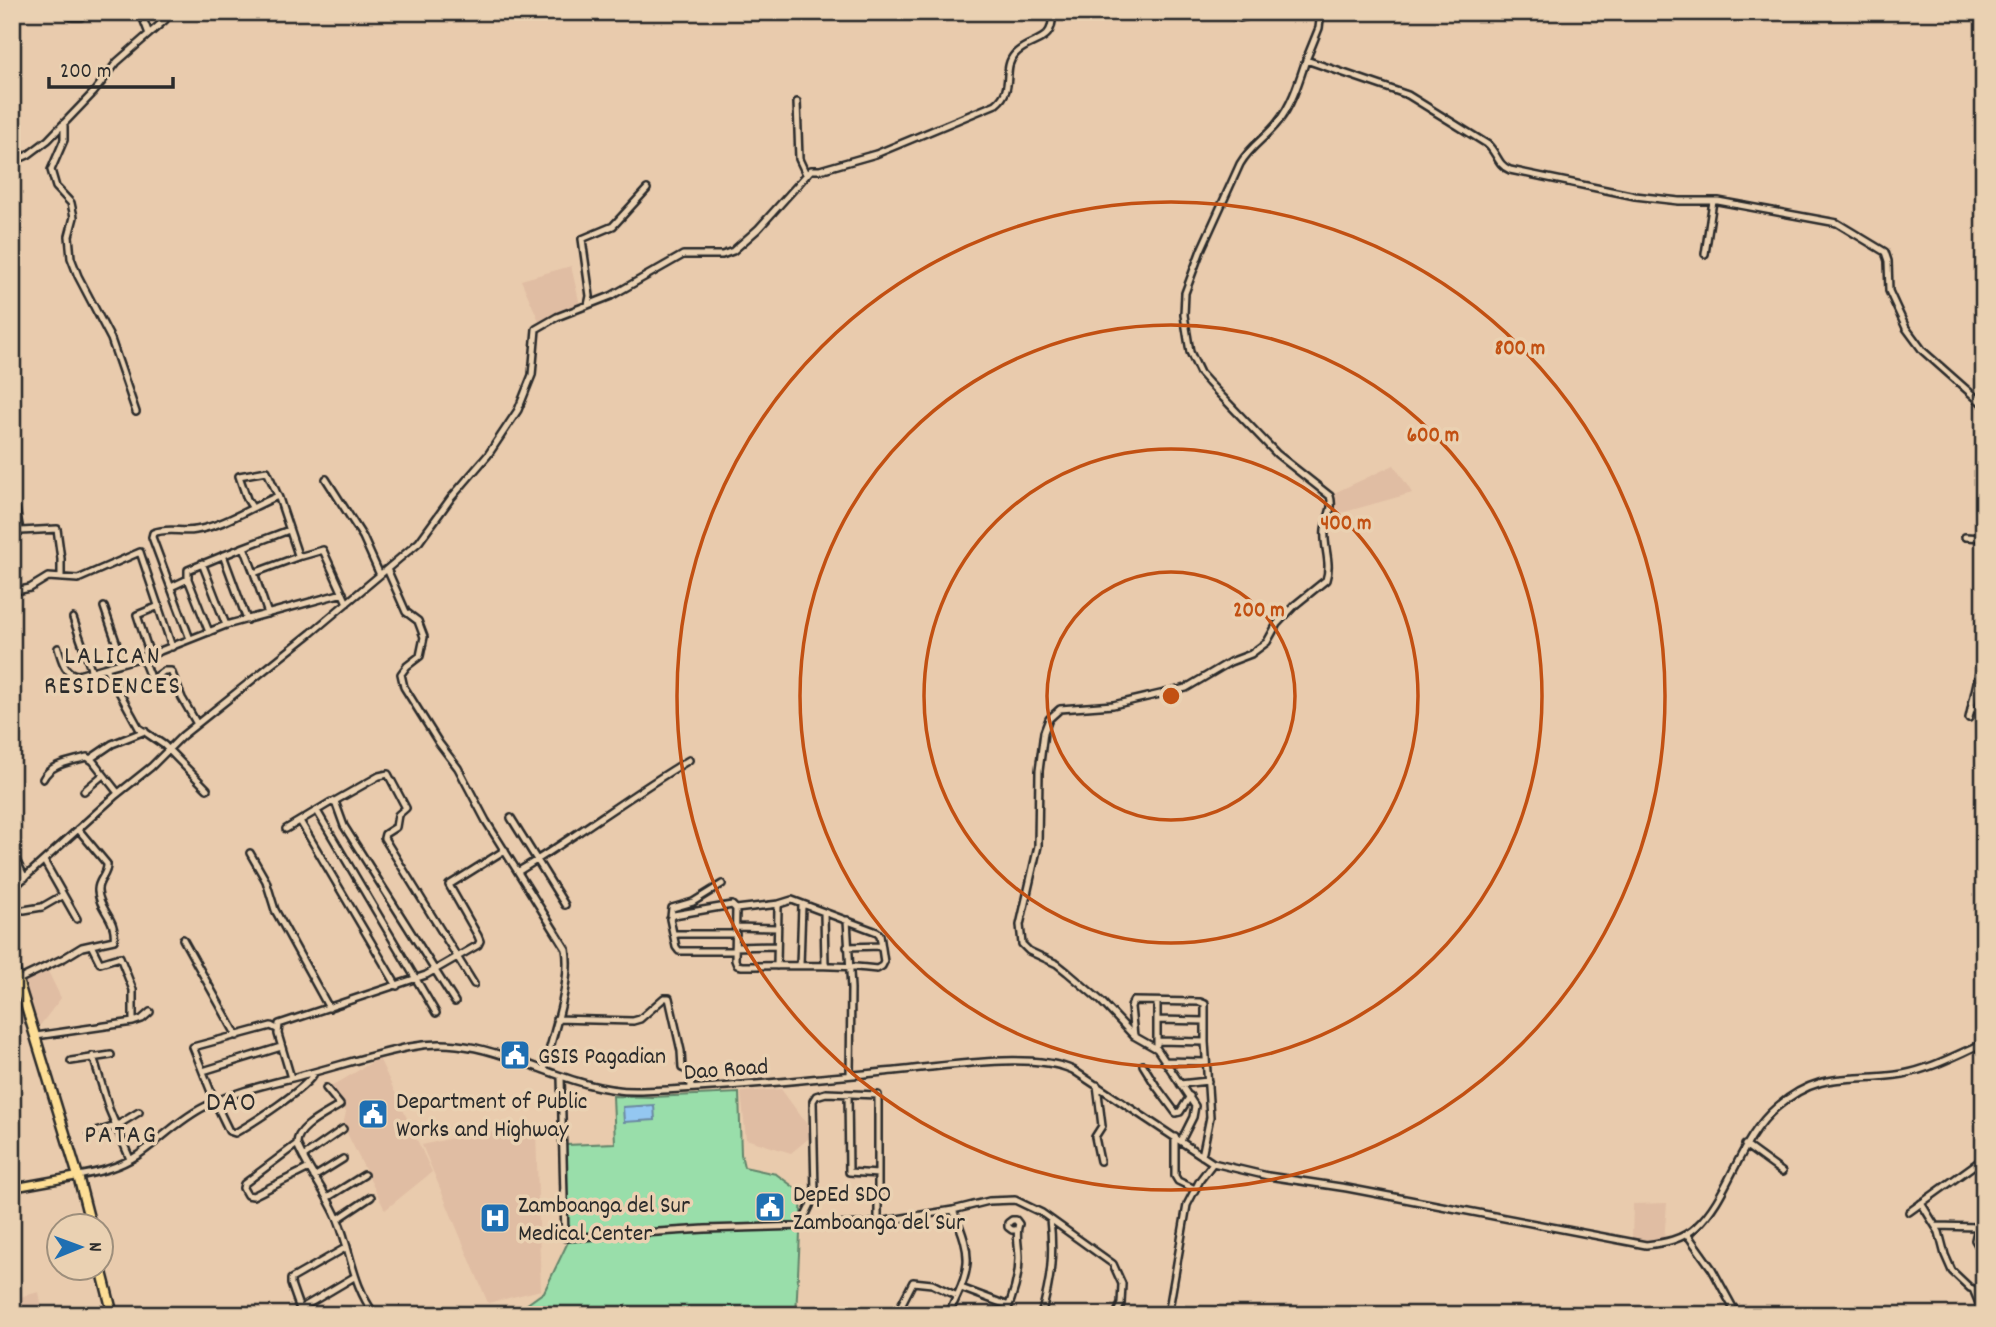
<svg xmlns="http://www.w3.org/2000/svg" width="1996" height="1327" font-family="Dekko,sans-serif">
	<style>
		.built { fill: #e0bda3 }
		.green { fill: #99deaa; stroke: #62846a; stroke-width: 2 }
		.water { fill: #94c7f1; stroke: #6a89a2; stroke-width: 2 }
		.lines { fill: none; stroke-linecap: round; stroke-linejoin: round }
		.minor-casing { stroke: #2b2b2b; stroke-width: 10 }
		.major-casing { stroke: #2b2b2b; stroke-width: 11 }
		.highway-casing { stroke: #2b2b2b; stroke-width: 13 }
		.minor { stroke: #ead1b2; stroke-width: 5 }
		.major { stroke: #fdde96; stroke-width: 6 }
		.highway { stroke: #fdde96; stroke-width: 8 }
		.ring { fill: none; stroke: #c25012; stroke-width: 3.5 }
		.labels { text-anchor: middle; stroke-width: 7; stroke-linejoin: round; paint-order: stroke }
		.poi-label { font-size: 24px; fill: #2b2b2b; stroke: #ead1b2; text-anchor: start }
		.street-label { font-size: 24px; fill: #2b2b2b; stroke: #ead1b2 }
		.neighbourhood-label { font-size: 26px; letter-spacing: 2px; fill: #2b2b2b; stroke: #ead1b2 }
		.quarter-label { font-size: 28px; letter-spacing: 2px; fill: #2b2b2b; stroke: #ead1b2 }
		.centre { fill: #c25012; stroke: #ead1b2; stroke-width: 3.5 }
		.ring-label { font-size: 21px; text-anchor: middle; font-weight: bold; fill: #c25012; stroke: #ead1b2; stroke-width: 7; stroke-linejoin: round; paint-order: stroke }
	</style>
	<rect width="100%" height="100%" fill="#e9cbad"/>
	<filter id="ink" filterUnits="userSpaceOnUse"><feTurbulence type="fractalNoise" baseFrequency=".0143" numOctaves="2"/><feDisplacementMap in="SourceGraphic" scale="14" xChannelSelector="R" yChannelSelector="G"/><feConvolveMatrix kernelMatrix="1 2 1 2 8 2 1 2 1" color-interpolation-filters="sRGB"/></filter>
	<g filter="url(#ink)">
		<!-- built -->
		<path class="built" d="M571 266 580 305 540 323 521 280Z
			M1394 465 1412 493 1334 515 1332 494Z
			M46 967 61 998 38 1028 23 979Z
			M379 1058 432 1172 385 1210 343 1125 346 1112 329 1088Z
			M781 1089 814 1134 791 1153 746 1139 741 1092Z
			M536 1131 541 1290 488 1303 422 1145 474 1133Z
			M1667 1203 1664 1241H1632L1633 1204Z
			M39 1292 43 1315H12V1299Z"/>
		<!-- green -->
		<path class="green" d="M739 1093 741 1154 744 1167 776 1174 802 1193 796 1315H512L544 1292 568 1242 566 1145 615 1143 613 1096 652 1097Z"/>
		<!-- water -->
		<path class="water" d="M654 1105 655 1120 624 1122 623 1107Z"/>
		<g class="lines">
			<!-- minor casing -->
			<g class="minor-casing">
				<path id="minor" d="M65 12 72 17H81L85 12
					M1215 12 1240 18 1265 12
					M1321 12 1319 28 1306 60 1408 95 1487 144C1497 152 1497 165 1510 170L1635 196 1679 201H1718L1837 223 1885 252 1888 261 1889 291 1906 328 1923 351 1984 405
					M144 21 149 34
					M797 102 799 159 806 174
					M64 123V140L51 170 56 187 71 203 74 217 69 236 71 258 78 276 111 339 136 412
					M12 162 28 155 48 140 94 92 117 62 165 20 169 12
					M1705 254 1713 201
					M588 305 590 296 582 239 613 226 647 189
					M326 479 363 537 380 575
					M252 507 247 499 239 476 267 471 279 498 298 555 302 556 323 550 347 603
					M16 509 20 531
					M12 534 21 531 57 529 61 559V577
					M1965 537 1984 538
					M244 547 289 530
					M223 555 247 620
					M202 563 226 625
					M387 569 406 612 418 621 424 637 420 656 407 666 401 674 404 687 439 743 458 768 486 821 566 949C572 984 552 1036 544 1070
					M171 587 188 579
					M12 596 16 591 30 588 48 577 78 579 140 552 172 647
					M104 607 123 662
					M268 614 254 573 300 556
					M73 618 92 672
					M209 632 188 579V570L244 547 254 573
					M190 639 152 537 153 533C169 527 182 533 196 530 226 525 251 507 278 496
					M58 648C62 660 64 674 78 675L150 655 226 625 343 593
					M150 655 137 615 159 606
					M142 657 151 680 164 671H171L182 698 197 724
					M106 668 139 728 164 745 207 789
					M1971 708 1984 711
					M1969 718 1984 651
					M90 759 112 744 145 731
					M43 779C51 763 71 762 87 757L93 761 118 793
					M84 791 103 775
					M333 802 379 776 388 774 406 808 398 815 396 827 385 834 384 838 474 984
					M317 811 436 1013
					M511 818 565 905
					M300 821 397 986
					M286 829 331 802 336 804 344 826 455 1002
					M12 852 25 878
					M250 853 266 881 275 910 329 1008
					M44 861 77 919
					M519 871C577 836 630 795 689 760
					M12 889 116 795 151 767 182 736 311 633 419 542 451 498 488 455 518 410 532 375 536 329 557 317 611 296 683 255H722L733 251 758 229 811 170H820L876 154 996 104C1016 88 1001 69 1015 54 1031 37 1055 45 1052 12
					M24 910 42 907 63 895
					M824 913 825 965
					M671 917 672 908 693 902 722 884
					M847 920 851 989 850 1075
					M736 927 777 928
					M674 934H736
					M183 939 237 1036
					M91 945 100 963 120 957 133 990V1022
					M735 947 777 946
					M847 947 881 946
					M735 951H679L676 947 670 919 674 915 732 905 736 909
					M800 965 802 905
					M777 966 778 907 779 904 792 900 877 932 880 935 884 962 882 966 877 969C832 964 787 966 742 966L737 965 735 960 736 909 779 904
					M18 980 64 958 82 947 114 940C117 919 99 910 98 891 97 880 108 875 107 864L78 829
					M1157 1002V1044
					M556 1019 633 1021 640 1019 664 998H669L681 1051 682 1068 690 1071 691 1088
					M1157 1020 1205 1021
					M277 1029 271 1026 193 1047 215 1102 229 1131 235 1133C253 1123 307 1088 315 1072
					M36 1036 133 1022 142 1019 150 1012
					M1134 1036 1131 1007 1133 1001 1200 1002 1205 1004V1042L1210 1117 1202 1156
					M1157 1041 1205 1042
					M93 1056 109 1109 130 1159
					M71 1061 111 1055
					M1164 1061 1206 1062
					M1143 1065 1156 1086 1176 1113 1180 1112 1190 1096
					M203 1071 281 1047
					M561 1077 565 1238 705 1229 866 1224 953 1210 989 1201 1015 1200 1042 1213 1113 1264 1122 1284 1121 1304 1116 1315
					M291 1078 278 1034 279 1024 426 975 478 945 480 941 478 936 449 885 505 850
					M1180 1084 1208 1081
					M1097 1085 1102 1126 1095 1137 1100 1161
					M326 1088 340 1105C327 1114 296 1127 297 1144 308 1171 327 1193 338 1220 352 1255 352 1284 375 1315
					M848 1094 849 1172 878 1174
					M90 1134 116 1126 139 1112
					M1175 1137V1176L1178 1181 1195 1189
					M1181 1141 1193 1117 1195 1106 1157 1049 1134 1036 1101 1001 1067 972 1057 964 1029 951 1022 944 1020 925 1038 846 1039 771 1044 732 1049 719 1060 709 1113 705 1186 688 1230 662 1251 654 1267 642 1277 624 1295 605 1326 580C1332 562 1323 547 1325 529 1327 517 1334 508 1330 496L1277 454 1209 383 1200 373 1190 352 1184 315 1185 293 1201 250 1240 164C1251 145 1266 138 1278 122 1292 105 1299 81 1306 60
					M297 1144 244 1184 243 1188 247 1195 253 1196 309 1168
					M1745 1145 1782 1172
					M303 1157 343 1129
					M78 1176C100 1172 119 1167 138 1155 161 1139 181 1118 206 1106 238 1090 274 1083 307 1074 341 1065 375 1054 410 1047 493 1029 560 1094 641 1091 722 1088 803 1080 884 1072 933 1068 1030 1050 1073 1070L1213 1163 1268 1176 1347 1188 1646 1245C1664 1243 1682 1240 1696 1227 1730 1196 1738 1140 1777 1107 1822 1068 1852 1083 1903 1074 1931 1069 1958 1054 1984 1043
					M314 1177 343 1159
					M327 1198 364 1175
					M1921 1203 1939 1232 1945 1255 1952 1271 1970 1288 1984 1293
					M1909 1212 1984 1158
					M338 1219 371 1197
					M1984 1220 1978 1227 1975 1240 1984 1255
					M802 1225C805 1213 813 1204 815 1192L813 1101 816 1096 826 1093 878 1095V1223
					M1936 1226 1978 1227
					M1687 1234 1712 1269 1737 1315
					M961 1288 1009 1306
					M1973 1289 1984 1315
					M1977 1291 1984 1281
					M300 1309 354 1277
					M302 1315 291 1284V1279L347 1247
					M896 1315 913 1282 932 1284 957 1296
					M948 1315C971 1268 974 1259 953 1210
					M1005 1315C1013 1297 1019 1278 1019 1258 1019 1246 1015 1234 1019 1224L1016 1220H1012L1008 1223V1227L1012 1230H1016
					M1041 1315C1051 1280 1054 1255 1050 1219
					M1168 1315 1187 1205 1200 1180 1213 1163"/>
			</g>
			<!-- major casing -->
			<g class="major-casing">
				<path id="major" d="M12 1188 78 1176"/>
			</g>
			<!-- highway casing -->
			<g class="highway-casing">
				<path id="highway" d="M12 961 78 1176 91 1226
					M101 1268 113 1315"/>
			</g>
			<!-- minor -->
			<use href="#minor" class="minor"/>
			<!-- major -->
			<use href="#major" class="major"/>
			<!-- highway -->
			<use href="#highway" class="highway"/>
		</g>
	</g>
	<!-- distance rings -->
	<g class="ring">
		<circle cx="1171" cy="696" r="124"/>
		<circle cx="1171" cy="696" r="247"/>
		<circle cx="1171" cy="696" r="371"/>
		<circle cx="1171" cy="696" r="494"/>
	</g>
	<!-- icons -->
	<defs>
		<g id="civic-square" transform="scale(1.575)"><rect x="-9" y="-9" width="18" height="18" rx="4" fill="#1f6fb2" stroke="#ead1b2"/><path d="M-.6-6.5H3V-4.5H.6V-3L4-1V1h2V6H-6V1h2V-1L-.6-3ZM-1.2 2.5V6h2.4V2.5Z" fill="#fff"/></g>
		<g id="hospital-square" transform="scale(1.575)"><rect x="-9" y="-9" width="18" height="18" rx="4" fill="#1f6fb2" stroke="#ead1b2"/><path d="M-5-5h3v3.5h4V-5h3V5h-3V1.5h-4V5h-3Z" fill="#fff"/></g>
	</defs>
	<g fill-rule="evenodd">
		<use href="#civic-square" x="515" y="1055"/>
		<use href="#civic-square" x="373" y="1114"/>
		<use href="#civic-square" x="770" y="1207"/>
		<use href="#hospital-square" x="495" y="1218"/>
	</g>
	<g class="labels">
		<!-- poi labels -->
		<g class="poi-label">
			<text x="538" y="1063">GSIS Pagadian</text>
			<text x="396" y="1108">Department of Public<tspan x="396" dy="28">Works and Highway</tspan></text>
			<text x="793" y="1201">DepEd SDO<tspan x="793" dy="28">Zamboanga del Sur</tspan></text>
			<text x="518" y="1212">Zamboanga del Sur<tspan x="518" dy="28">Medical Center</tspan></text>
		</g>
		<!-- street labels -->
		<g class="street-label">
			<text transform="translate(726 1068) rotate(-4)" y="8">Dao Road</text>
		</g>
		<!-- neighbourhood labels -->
		<g class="neighbourhood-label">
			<text x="113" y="663">LALICAN<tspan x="113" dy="30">RESIDENCES</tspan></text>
			<text x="121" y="1142">PATAG</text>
		</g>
		<!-- quarter labels -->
		<g class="quarter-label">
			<text x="232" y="1110">DAO</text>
		</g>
	</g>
	<circle cx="1171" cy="696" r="10" class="centre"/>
	<g class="ring-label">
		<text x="1520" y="354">800 m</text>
		<text x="1433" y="441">600 m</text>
		<text x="1346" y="529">400 m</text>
		<text x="1259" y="616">200 m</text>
	</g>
	<!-- margin -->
	<rect width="1996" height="1327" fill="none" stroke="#ead1b2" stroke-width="42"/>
	<rect x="21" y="21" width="1954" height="1285" fill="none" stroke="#2b2b2b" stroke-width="2.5" filter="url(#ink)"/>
	<!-- north arrow -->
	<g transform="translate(80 1247) rotate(89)"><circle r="33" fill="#ead1b2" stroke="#9e8f7c" stroke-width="2"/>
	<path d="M0-5L12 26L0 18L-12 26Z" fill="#1f6fb2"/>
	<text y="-10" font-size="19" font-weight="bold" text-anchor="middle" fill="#2b2b2b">N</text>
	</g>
	<!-- scale -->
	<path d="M49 77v10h124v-10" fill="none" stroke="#2b2b2b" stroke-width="3.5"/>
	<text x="60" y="77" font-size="21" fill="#2b2b2b" stroke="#ead1b2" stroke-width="5" paint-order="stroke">200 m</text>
</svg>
